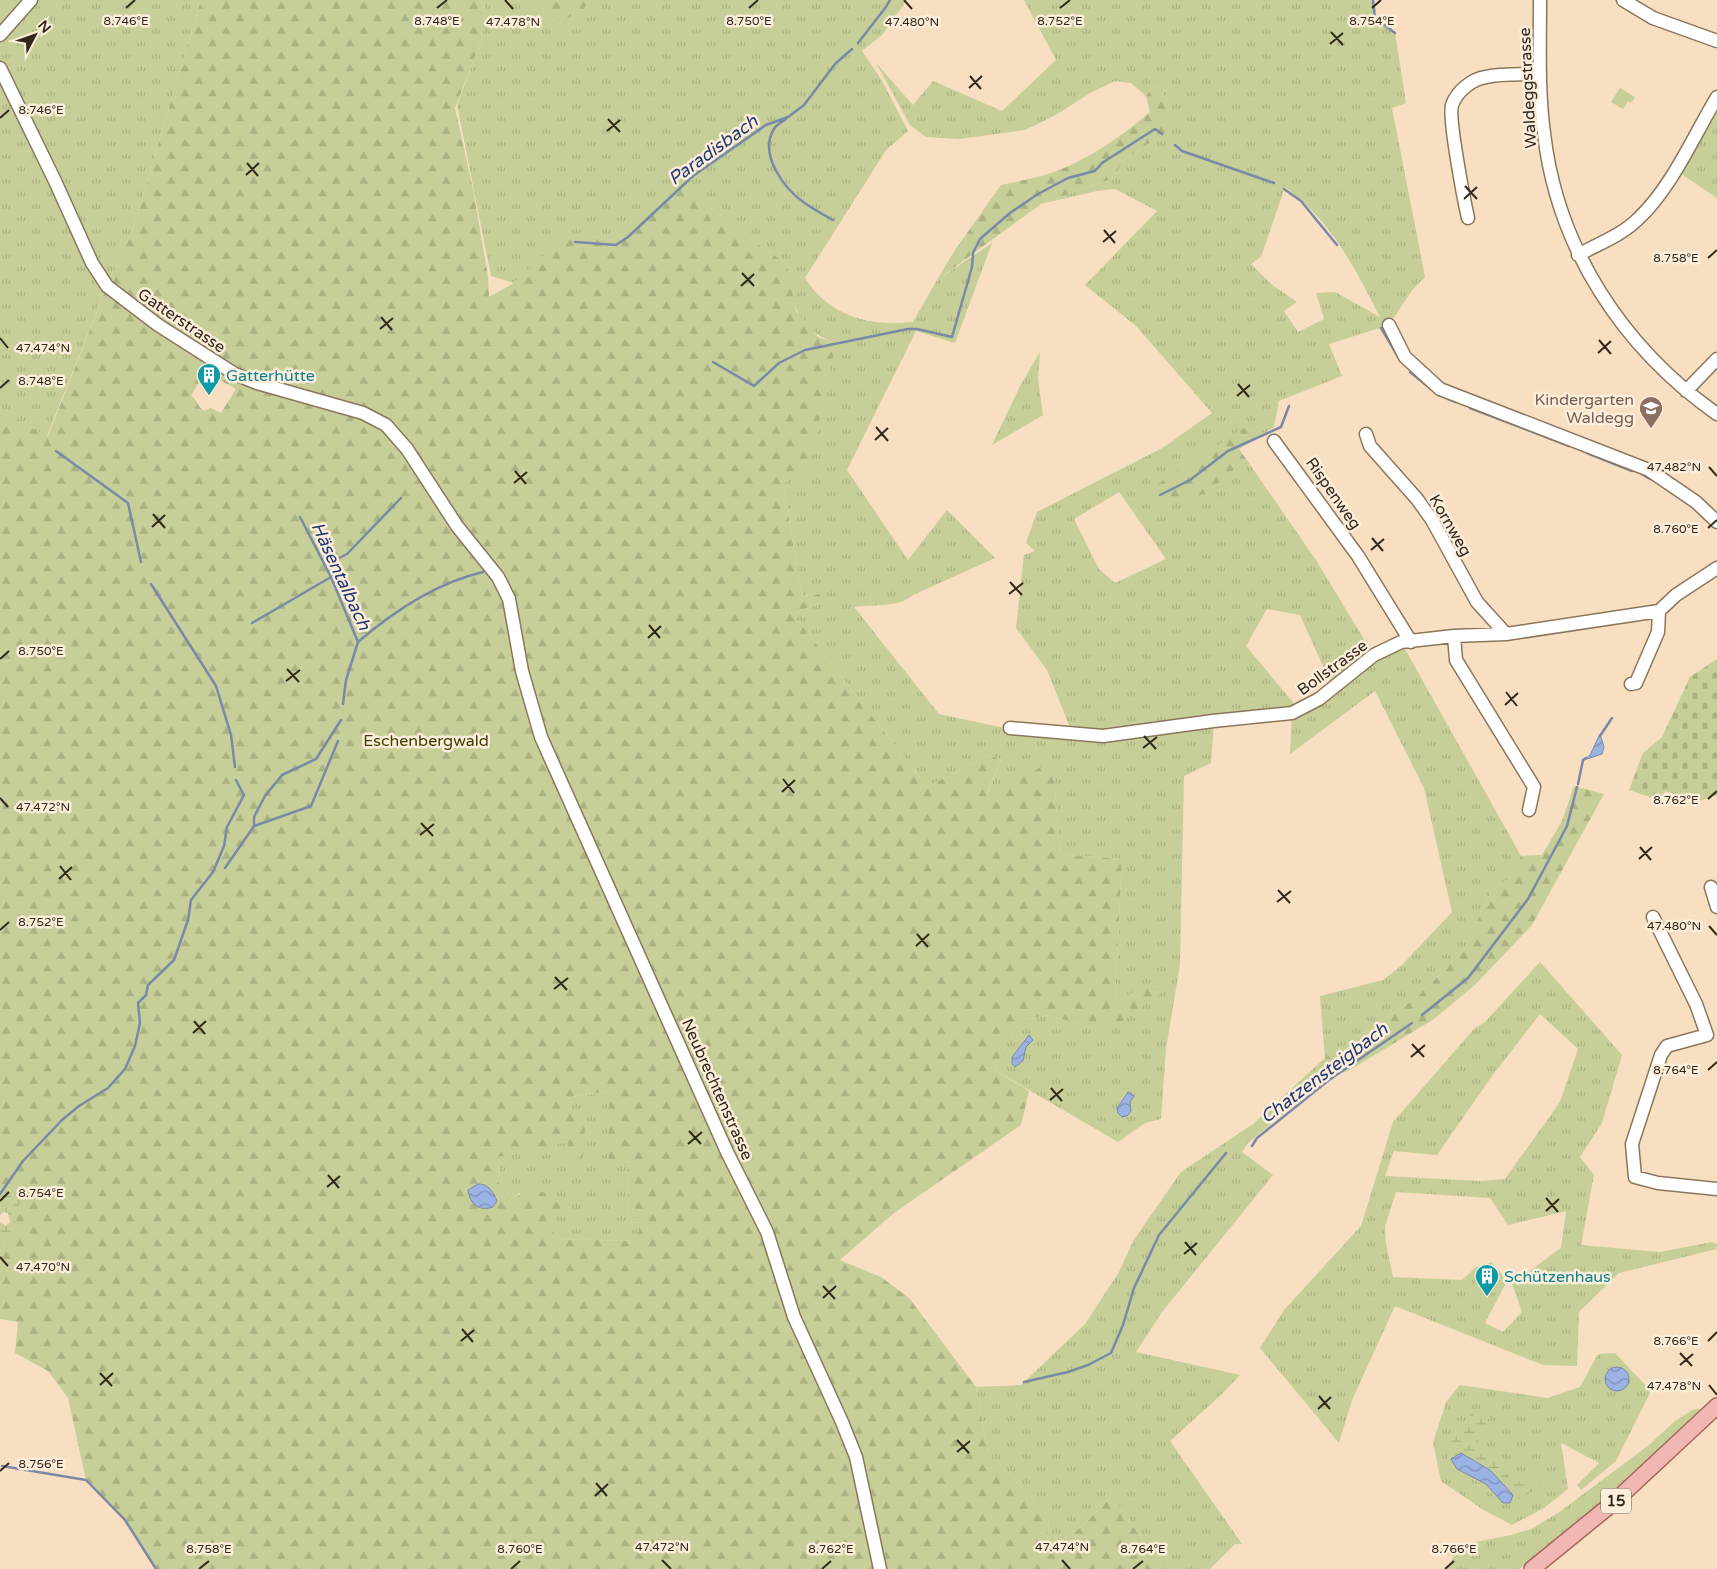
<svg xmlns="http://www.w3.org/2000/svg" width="1717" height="1569" font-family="'Varela Round',sans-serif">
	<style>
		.grass { fill: url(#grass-tufts); fill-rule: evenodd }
		.forest { fill: url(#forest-firs); fill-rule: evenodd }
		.wetland { fill: url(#wetland-marsh) }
		.cemetery { fill: url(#cemetery-stones) }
		.green { fill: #c5cf97 }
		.water { fill: url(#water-waves); stroke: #7b89a8 }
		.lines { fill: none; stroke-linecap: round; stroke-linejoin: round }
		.stream { stroke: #7b89a8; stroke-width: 2.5 }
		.minor-casing { stroke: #8c765b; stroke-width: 15 }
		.major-casing { stroke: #a7665c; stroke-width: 18 }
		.minor { stroke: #fff; stroke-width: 12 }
		.major { stroke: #f1b7b2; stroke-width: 15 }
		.ticks { fill: none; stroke: #31281c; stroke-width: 2 }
		.labels { text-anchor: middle; stroke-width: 5; stroke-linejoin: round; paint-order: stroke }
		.shield { fill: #fdeedc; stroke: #6e6356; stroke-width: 1 }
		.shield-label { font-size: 15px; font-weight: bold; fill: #31281c }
		.street-label { font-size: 16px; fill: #31281c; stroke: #fdeedc }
		.culture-label { font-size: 16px; fill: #0d838f; stroke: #fdeedc; text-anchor: start }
		.education-label { font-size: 16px; fill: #785e54; stroke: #fdeedc; text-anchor: end }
		.park-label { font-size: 16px; fill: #3c4300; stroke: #fdeedc }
		.water-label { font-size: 18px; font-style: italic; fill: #203873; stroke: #fdeedc }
		.ticks-label { font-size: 12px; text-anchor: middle; fill: #31281c; stroke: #fdeedc; stroke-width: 5; stroke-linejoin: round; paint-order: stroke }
	</style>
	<defs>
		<pattern id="grass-tufts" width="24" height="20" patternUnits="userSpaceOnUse" patternTransform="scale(1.25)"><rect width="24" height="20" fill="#c5cf97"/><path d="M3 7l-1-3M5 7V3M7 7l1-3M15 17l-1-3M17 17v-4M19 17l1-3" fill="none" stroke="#aab282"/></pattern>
		<pattern id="forest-firs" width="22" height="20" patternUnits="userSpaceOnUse" patternTransform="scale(1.25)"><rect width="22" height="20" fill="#c5cf97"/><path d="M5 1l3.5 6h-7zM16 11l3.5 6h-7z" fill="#aab282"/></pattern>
		<pattern id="wetland-marsh" width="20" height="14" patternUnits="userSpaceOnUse" patternTransform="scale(1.25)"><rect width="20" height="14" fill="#c5cf97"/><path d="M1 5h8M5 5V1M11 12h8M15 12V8" fill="none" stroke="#aab282"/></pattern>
		<pattern id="cemetery-stones" width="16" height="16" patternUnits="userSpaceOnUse" patternTransform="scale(1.25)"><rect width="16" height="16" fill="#c5cf97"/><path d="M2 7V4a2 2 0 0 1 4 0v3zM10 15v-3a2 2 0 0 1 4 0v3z" fill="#aab282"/></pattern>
		<pattern id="water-waves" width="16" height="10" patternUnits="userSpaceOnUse" patternTransform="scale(1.25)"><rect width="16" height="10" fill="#9bb2e4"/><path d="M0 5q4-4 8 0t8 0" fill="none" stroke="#7f91b8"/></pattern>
	</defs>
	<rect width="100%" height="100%" fill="#f8dfc1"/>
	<!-- grass -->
	<path class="grass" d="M0 0H201L133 229 107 286 47 436 0 412Z
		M485 0H534L558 24 582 10 589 0H907L882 35 862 51 881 79 908 131 886 150 805 278C829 316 870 327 913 322L937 280 992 243 955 343 916 331 847 470 908 560 947 510 995 558 913 595C899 608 872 604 854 607L939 714 1000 727 1073 735 1047 670 1016 628 1024 555 1035 551 1026 543 1037 512 1164 447 1212 413 1136 326 1085 285 1157 211 1115 189 1097 191 1041 204 1114 178 1123 160 1159 137 1168 100 1155 85 1146 96 1131 83 1115 81 1090 93 1056 115 1025 130 959 139 926 137 910 125 876 63 913 105 933 81 1002 111 1056 60 1024 0H1373L1375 18 1395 33 1406 103 1392 108 1425 277 1413 289 1389 325 1329 344 1342 376 1279 401 1274 427 1265 433 1244 428 1206 494 1246 459 1316 560 1373 654 1331 684 1300 615 1267 609 1246 646 1297 707 1214 721 1211 763 1184 776 1180 964 1166 1049 1161 1119 1145 1123 1118 1142 993 1069 1020 1020 1049 1015 1085 1026 1166 989 1151 986 1115 1001 1122 859 1060 854 1053 762 986 797 1001 760 990 755 927 787 793 614 820 603V594L802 596 783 484 836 343C793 328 794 303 787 264L748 237 683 186 641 224 615 240 567 235 514 283 491 276 457 105 482 39ZM1285 187C1331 221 1354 266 1380 317L1335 292 1316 293 1324 319 1298 332 1284 311 1297 302 1271 284 1251 264 1261 257ZM1119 492 1166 559 1115 583 1099 569 1074 519ZM1026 1037 1031 1042 1026 1047 1023 1061 1015 1067 1011 1063 1012 1059ZM1126 1093H1131L1133 1098 1130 1101 1129 1114 1122 1117 1118 1106Z
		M1717 112V198L1680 173Z
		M1040 352 1038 379 1043 415 992 445 1020 386Z
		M1401 642 1521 856 1512 877 1491 891 1463 951 1416 998 1325 1058 1324 1079 1248 1143 1242 1152 1273 1175 1162 1312 1136 1352 1240 1375 1222 1394 1170 1441 1242 1544H1235L1210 1569H1163L1117 1503 1110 1498 1080 1528 1047 1549 1049 1516 988 1452 976 1387 1021 1385 1085 1324 1119 1272 1133 1241 1181 1172 1253 1124 1325 1058 1320 996 1383 980 1401 966 1452 912 1424 788 1375 691 1290 754 1292 713Z
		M1540 962 1622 1055 1602 1123 1580 1157 1594 1175 1581 1245 1660 1252 1712 1242 1717 1244V1249L1619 1273 1579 1312 1577 1366 1543 1365 1395 1306 1352 1400 1339 1443 1260 1348 1284 1310 1361 1226 1393 1122 1474 1029 1485 1022ZM1540 1014 1578 1049 1560 1102 1505 1179 1480 1181 1385 1176 1394 1151 1437 1155 1492 1076ZM1396 1192 1490 1198 1508 1225 1566 1211 1561 1248 1512 1284 1522 1312 1503 1332 1485 1323 1507 1281 1492 1262 1476 1267 1462 1280 1393 1277 1386 1244 1385 1226Z
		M609 1091V1163L627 1164 629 1223 640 1222 639 1241 554 1239 550 1212 570 1207 519 1193 512 1199 495 1178 500 1174 498 1157 567 1141 572 1168 564 1109 566 1098Z
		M1615 1353 1651 1391 1616 1461 1581 1490 1577 1485 1599 1463 1561 1443 1568 1489 1544 1508 1512 1525 1482 1509 1441 1481 1433 1443 1446 1402 1460 1385 1548 1398 1580 1387 1598 1354Z
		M1694 1409H1701L1611 1496 1519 1569H1447L1454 1556 1437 1552 1432 1545H1461L1511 1535 1531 1529 1558 1513 1649 1445 1675 1421Z"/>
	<!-- forest -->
	<path class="forest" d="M201 0H485L482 39 455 108 473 189 488 276 489 297 514 283 567 234 615 240 641 224 683 186 748 237 787 264 796 311 818 337 836 343 809 468 783 484 802 596 820 594V603L793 614 927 787 990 755 1001 760 986 796 1053 761 1060 854 1122 859 1115 1000 1151 986 1167 989 1122 1021 1085 1026 1049 1015 1020 1020 993 1069 1029 1091 1021 1125 894 1213 840 1260 881 1277 909 1298 976 1387 988 1452 1049 1516 1047 1549 1080 1528 1110 1498 1117 1503 1163 1569H157L125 1520 86 1480 68 1398 48 1371 15 1353 18 1322 0 1319V1252L15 1223 0 1193V412L48 436 107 286 133 229ZM205 372 236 389 221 413 211 408 204 411C197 407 198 400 191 396ZM609 1091V1163L627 1165 629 1223 639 1222V1241L554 1239 551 1213 570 1207V1202C548 1194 533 1183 512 1199L495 1178 500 1174 498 1157 567 1142 572 1168 583 1157 585 1126 565 1109 566 1098ZM482 1183 497 1198 496 1204 485 1209 468 1193 470 1188Z
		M534 0H589L583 10 558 24Z
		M1155 85 1168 100 1169 136 1159 137 1123 160 1114 178 1041 204 937 280 955 250 1001 185C1019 181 1037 178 1054 172 1089 159 1122 136 1150 112L1146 96Z
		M1244 428 1265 433 1239 449 1246 459 1206 494 1158 501 1150 489Z
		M1574 786 1604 794 1532 925 1475 985 1434 1019 1350 1070 1324 1079 1325 1058 1416 998 1463 951 1491 891 1511 877 1521 856 1542 855 1562 821Z"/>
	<!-- wetland -->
	<path class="wetland" d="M5 1186 21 1196 15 1223 0 1252V1222L6 1226 10 1222 8 1213 4 1212 0 1215V1193Z
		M1473 1412 1489 1417 1476 1446 1516 1483 1542 1475 1538 1488 1517 1500 1497 1501 1485 1486 1455 1470 1447 1458 1453 1439Z"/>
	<!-- cemetery -->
	<path class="cemetery" d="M1717 659V795L1696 802 1665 791 1661 801 1629 790 1643 753 1662 737 1690 677Z"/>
	<!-- green -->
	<path class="green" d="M0 0H23L25 3 0 31Z
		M1620 88 1635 97 1631 103 1628 101 1623 109 1611 102Z"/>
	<!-- water -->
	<path class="water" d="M1600 734 1604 747 1602 754 1584 760 1590 755Z
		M1029 1035 1033 1040 1026 1047 1023 1061 1015 1067 1012 1064V1057Z
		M1128 1092 1134 1096 1130 1102 1131 1111 1127 1116 1122 1117 1118 1113 1117 1108Z
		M478 1184C487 1183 494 1192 497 1201L493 1207C479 1212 470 1204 468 1190Z
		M1605 1379a12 12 0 1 1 24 0a12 12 0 1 1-24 0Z
		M1461 1453 1490 1470 1513 1495 1510 1503H1503L1486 1484 1457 1469 1451 1459Z"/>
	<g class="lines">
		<!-- stream -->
		<path class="stream" d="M1373 0 1375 18 1395 33
			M858 43 886 7 890 0
			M786 119C782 122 776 125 774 129 758 155 785 190 806 204 815 210 824 215 833 220
			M1175 145 1182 151 1274 183
			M1284 189 1301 201 1337 245
			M575 242 616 245 628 237 693 176 766 125 788 117 804 105 835 64 852 49
			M1381 328 1400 360
			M713 362 754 386 779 363 805 350 908 329H917L952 337 972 267 973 253 980 239 1010 213 1038 194 1068 178 1095 171 1102 163 1155 129 1162 134
			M1410 372 1431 389
			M1448 399 1456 402
			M1470 408 1569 446
			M56 451 128 503 141 562
			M1587 453 1632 471
			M1643 475 1650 479
			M1160 495 1190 480 1228 451 1281 427 1289 406
			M300 517 331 577 358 642 346 680 343 704
			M151 584 216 686 231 735 235 767
			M252 623 331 577 337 559 347 554 401 498
			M358 642C394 611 436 583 483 572
			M1600 736 1612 718
			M1578 784 1583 760 1586 758
			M254 826V817L265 796 282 775 316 759 341 720
			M225 868 254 826 311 806 338 741
			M1422 1015 1468 978 1528 899 1567 826 1577 787
			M1252 1146 1257 1138 1329 1080 1412 1023
			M0 1194 23 1161 62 1120 79 1106 108 1088 125 1069 135 1046 140 1023 138 1003 146 995 148 985 174 960 188 920 191 900 213 872 224 846 227 827 244 795 236 780
			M1024 1382 1068 1372 1088 1365 1111 1353 1123 1325 1134 1288 1159 1235 1226 1153
			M2 1466 86 1480 125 1520 156 1569"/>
		<!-- minor casing -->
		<g class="minor-casing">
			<path id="minor" d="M1540 0C1540 44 1538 89 1544 133 1557 248 1623 348 1717 414
				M1623 0 1653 18 1717 41
				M0 35 31 0
				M0 68 55 181 92 263 107 286 158 325 235 374 257 383 363 413 386 425 407 449 457 526 498 577 509 599 522 671 541 737 727 1152 767 1232 794 1317 842 1422 856 1457 880 1569
				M1468 218C1464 200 1448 117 1452 105 1457 91 1472 79 1486 77 1503 73 1523 75 1540 74
				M1578 255C1598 244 1622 235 1638 219 1672 187 1693 137 1717 97
				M1389 325 1405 357 1440 389 1649 470 1696 502 1717 522
				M1686 391 1717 359
				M1366 434 1370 446 1417 499 1432 520 1477 602 1506 634
				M1274 441 1358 556 1411 642
				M1454 636 1456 660 1534 787 1529 810
				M1631 684 1636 683 1658 632 1659 611
				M1010 728 1103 736 1213 721 1292 713 1319 699 1374 655 1401 642 1454 636 1506 634 1659 611 1676 595 1717 568
				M1711 887 1717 907
				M1653 917 1696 1004 1707 1035 1667 1046 1661 1055 1632 1144 1635 1177 1658 1183 1717 1189"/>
		</g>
		<!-- major casing -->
		<g class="major-casing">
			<path id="major" d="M1532 1569 1613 1503 1717 1406"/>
		</g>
		<!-- minor -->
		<use href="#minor" class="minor"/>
		<!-- major -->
		<use href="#major" class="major"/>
	</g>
	<!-- ticks -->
	<path class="ticks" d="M505 0 513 9M904 0 912 9M126 8 135 0M437 8 447 0M749 8 758 0M1060 8 1070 0M1372 8 1381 0M1331 32 1343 45M1330 44 1343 33M970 76 981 89M969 88 982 76M0 118 9 110M608 119 620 132M607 131 620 120M247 163 258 176M246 175 259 163M1465 186 1477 199M1464 199 1477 187M1104 230 1115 243M1103 242 1116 231M1708 258 1717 250M742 273 754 286M741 286 754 274M381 317 392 330M380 329 393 318M0 338 8 348M1599 340 1611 354M1598 353 1611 341M1238 384 1249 397M0 388 9 380M1237 396 1250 385M876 427 888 441M875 440 888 428M1709 467 1717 476M515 471 526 484M514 483 527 472M153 514 165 528M152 527 165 515M1708 528 1717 520M1372 538 1383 551M1371 550 1384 539M1010 582 1022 595M1009 594 1023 583M649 625 660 638M648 638 661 626M0 659 9 651M287 669 299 682M286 681 300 670M1506 692 1517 706M1505 705 1518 693M1144 736 1156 749M1143 748 1157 737M783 779 794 793M782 792 795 780M0 798 8 807M1708 799 1717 791M421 823 433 836M420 835 434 824M1640 847 1651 860M1639 859 1652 847M60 866 71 880M59 879 72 867M1278 890 1290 903M1277 902 1291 891M1709 926 1717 935M0 930 9 922M917 934 928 947M916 946 929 934M555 977 567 990M554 989 568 978M194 1021 205 1034M193 1033 206 1021M1412 1044 1424 1057M1411 1057 1425 1045M1708 1070 1717 1062M1051 1088 1062 1101M1050 1100 1063 1089M689 1131 701 1144M688 1144 702 1132M328 1175 339 1188M327 1187 340 1176M1546 1198 1558 1212M0 1201 9 1192M1546 1211 1559 1199M1185 1242 1196 1255M1184 1254 1197 1243M0 1257 8 1266M823 1286 835 1299M823 1298 836 1286M462 1329 473 1342M461 1341 474 1330M1708 1341 1717 1332M1680 1353 1692 1366M1680 1365 1693 1354M100 1373 112 1386M100 1385 113 1373M1709 1385 1717 1395M1319 1396 1330 1409M1318 1409 1331 1397M957 1440 969 1453M957 1452 970 1441M0 1471 9 1463M596 1483 607 1496M595 1496 608 1484M662 1560 671 1569M1062 1560 1070 1569M199 1569 209 1561M511 1569 520 1561M822 1569 831 1561M1133 1569 1143 1561M1445 1569 1454 1561"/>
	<!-- icons -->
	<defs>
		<g id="building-pin" transform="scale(1.25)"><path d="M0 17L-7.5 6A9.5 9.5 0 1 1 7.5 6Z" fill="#0f9aa8" stroke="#fdeedc"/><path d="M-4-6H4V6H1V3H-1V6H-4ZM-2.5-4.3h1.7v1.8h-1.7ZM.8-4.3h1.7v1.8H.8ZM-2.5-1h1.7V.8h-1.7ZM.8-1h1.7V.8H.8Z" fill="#fff"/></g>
		<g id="school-pin" transform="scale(1.25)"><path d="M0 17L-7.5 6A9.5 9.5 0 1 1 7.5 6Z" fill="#8d6e63" stroke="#fdeedc"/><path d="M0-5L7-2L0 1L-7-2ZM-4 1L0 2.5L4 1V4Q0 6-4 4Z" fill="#fff"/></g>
	</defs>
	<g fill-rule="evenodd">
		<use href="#building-pin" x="209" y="375"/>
		<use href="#school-pin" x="1651" y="408"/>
		<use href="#building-pin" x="1487" y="1276"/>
	</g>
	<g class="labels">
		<!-- shield labels -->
		<rect class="shield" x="1601" y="1488.5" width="30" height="25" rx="4"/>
		<g class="shield-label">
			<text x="1616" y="1506">15</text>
		</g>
		<!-- street labels -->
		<g class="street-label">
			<text transform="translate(1527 88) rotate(-93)" y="6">Waldeggstrasse</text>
			<text transform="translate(182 320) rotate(34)" y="6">Gatterstrasse</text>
			<text transform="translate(1334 493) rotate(55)" y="6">Rispenweg</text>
			<text transform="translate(1451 525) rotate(60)" y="6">Kornweg</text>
			<text transform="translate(1332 667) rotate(-36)" y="6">Bollstrasse</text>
			<text transform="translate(718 1089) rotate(66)" y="6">Neubrechtenstrasse</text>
		</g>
		<!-- culture labels -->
		<g class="culture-label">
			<text x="226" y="381">Gatterhütte</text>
			<text x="1504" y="1282">Schützenhaus</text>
		</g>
		<!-- education labels -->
		<g class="education-label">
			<text x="1634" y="405">Kindergarten<tspan x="1634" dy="18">Waldegg</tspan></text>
		</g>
		<!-- park labels -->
		<g class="park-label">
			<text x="426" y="746">Eschenbergwald</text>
		</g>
		<!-- water labels -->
		<g class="water-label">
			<text transform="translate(713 150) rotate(-36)" y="6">Paradisbach</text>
			<text transform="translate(341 576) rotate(65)" y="6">Häsentalbach</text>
			<text transform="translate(1324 1073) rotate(-37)" y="6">Chatzensteigbach</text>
		</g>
	</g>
	<g class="ticks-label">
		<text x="126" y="25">8.746°E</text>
		<text x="437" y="25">8.748°E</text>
		<text x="749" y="25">8.750°E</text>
		<text x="1060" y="25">8.752°E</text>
		<text x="1372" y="25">8.754°E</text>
		<text x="513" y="26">47.478°N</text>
		<text x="912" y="26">47.480°N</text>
		<text x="41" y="114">8.746°E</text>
		<text x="1676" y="262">8.758°E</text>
		<text x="43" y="352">47.474°N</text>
		<text x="41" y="385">8.748°E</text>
		<text x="1674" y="471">47.482°N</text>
		<text x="1676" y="533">8.760°E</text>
		<text x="41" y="655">8.750°E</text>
		<text x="1676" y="804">8.762°E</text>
		<text x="43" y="811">47.472°N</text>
		<text x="41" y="926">8.752°E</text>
		<text x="1674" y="930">47.480°N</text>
		<text x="1676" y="1074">8.764°E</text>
		<text x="41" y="1197">8.754°E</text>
		<text x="43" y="1271">47.470°N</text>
		<text x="1676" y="1345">8.766°E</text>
		<text x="1674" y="1390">47.478°N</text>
		<text x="41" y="1468">8.756°E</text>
		<text x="662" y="1551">47.472°N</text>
		<text x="1062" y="1551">47.474°N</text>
		<text x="209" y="1553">8.758°E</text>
		<text x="520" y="1553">8.760°E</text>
		<text x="831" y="1553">8.762°E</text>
		<text x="1143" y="1553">8.764°E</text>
		<text x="1454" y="1553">8.766°E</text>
	</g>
	<!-- north arrow -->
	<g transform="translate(35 35) rotate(49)" stroke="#fdeedc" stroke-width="4" paint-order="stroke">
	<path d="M0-4L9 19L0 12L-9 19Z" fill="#31281c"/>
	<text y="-8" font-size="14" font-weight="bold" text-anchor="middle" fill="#31281c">N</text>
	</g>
</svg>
